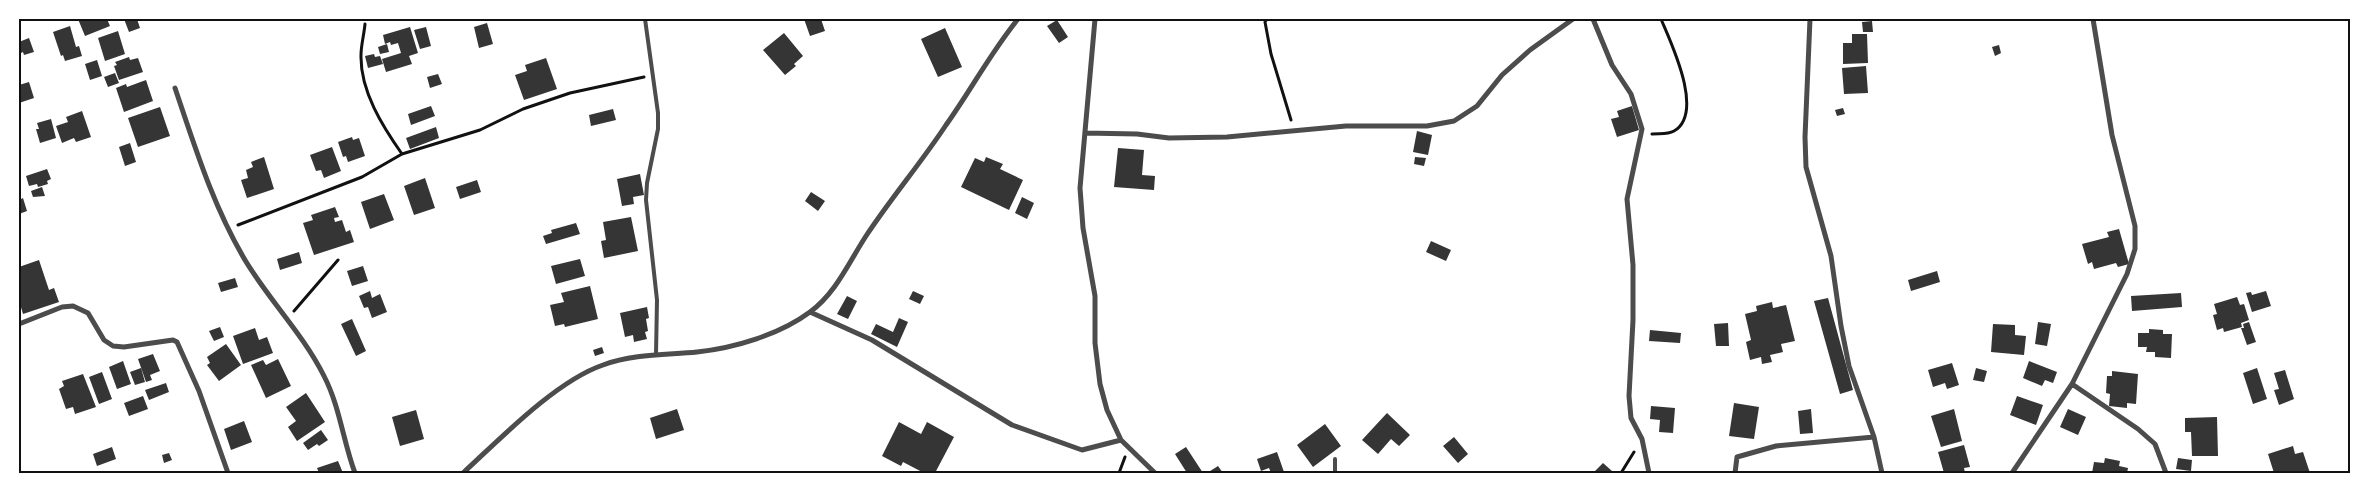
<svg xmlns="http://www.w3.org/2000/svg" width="2369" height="492" font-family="Poppins,sans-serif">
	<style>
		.building { fill: #353535 }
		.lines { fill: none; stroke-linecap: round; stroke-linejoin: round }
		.path { stroke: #111; stroke-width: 3 }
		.service { stroke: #4c4c4c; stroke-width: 4 }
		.minor { stroke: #4c4c4c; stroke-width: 5 }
		.neatline { fill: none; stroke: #111; stroke-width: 2 }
	</style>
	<rect width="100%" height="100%" fill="#fff"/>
	<!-- building -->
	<path class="building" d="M78 19H107L110 26 85 36Z
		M124 19H137L140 28 129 32Z
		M804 19H821L825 31 810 36Z
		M1057 20 1068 37 1059 43 1047 26Z
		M1872 21 1873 32H1863L1862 22Z
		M487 23 493 44 479 48 474 27Z
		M70 26 76 47 79 46 82 56 65 61 63 55 61 56 53 32Z
		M410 27 418 53 409 56 412 64 386 72 382 59 401 53 398 43 391 45 390 42 385 44 383 35Z
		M426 27 431 46 420 49 414 30Z
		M945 28 962 67 938 77 921 39Z
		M118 31 125 54 105 61 98 38Z
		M784 33 803 56 794 64 796 66 785 75 763 50Z
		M1852 34H1867L1868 63 1843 64V43H1852Z
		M29 38 34 52 24 55 23 52 19 54V42Z
		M387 44 389 52 380 54 378 47Z
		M1999 45 2001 53 1995 56 1992 47Z
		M374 54 375 57 380 56 383 64 368 68 365 56Z
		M129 57 130 60 138 58 143 72 119 80 114 66 117 65 115 62Z
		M546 58 557 89 524 100 515 75 527 71 525 65Z
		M97 60 102 76 90 80 85 64Z
		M1866 66 1868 93 1844 94 1842 68Z
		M115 73 119 83 108 87 104 77Z
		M438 74 442 84 430 88 427 77Z
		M146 80 153 101 124 112 116 88 126 84 127 87Z
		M29 82 34 98 19 103V85Z
		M431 106 435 116 411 125 408 114Z
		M1632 106 1639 130 1617 137 1611 119 1619 117 1617 111Z
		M160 107 170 136 138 147 128 118Z
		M1843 108 1845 114 1837 116 1835 110Z
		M613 109 616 120 591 126 589 115Z
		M82 111 91 137 76 142 74 138 62 143 56 126 68 122 66 117Z
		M51 119 56 138 40 143 36 129H39L37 123Z
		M436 127 439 138 410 149 406 138Z
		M1417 131 1432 135 1428 155 1413 152Z
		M352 137 353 140 359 138 365 156 348 162 346 156 343 157 338 142Z
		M130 143 136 162 125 166 119 147Z
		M332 147 341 171 324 178 321 170 316 171 310 155Z
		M1118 148 1144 150 1142 175 1155 176 1154 190 1114 187Z
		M264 157 274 189 247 198 241 180 248 178 246 170 253 167 251 162Z
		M986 157 1003 164 1000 169 1023 180 1009 210 961 187 975 158 984 162Z
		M1415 157 1426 158 1424 166 1414 164Z
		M47 169 51 179 47 181 48 184 38 187 37 184 29 186 26 176Z
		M640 174 644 195 633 197 634 204 622 206 617 179Z
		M425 178 435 208 414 215 404 186Z
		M477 180 481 192 460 199 456 187Z
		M42 187 45 196 33 197 31 191Z
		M811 192 825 201 818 211 805 201Z
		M384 194 394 220 370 229 361 202Z
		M1022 197 1034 203 1027 219 1015 213Z
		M23 198 27 211 19 214V200Z
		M335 207 339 217 334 218 335 222 342 220 346 232 350 230 354 242 314 255 303 223 313 220 311 215Z
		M631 217 638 251 604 258 601 241 606 240 603 222Z
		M576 223 580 234 546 244 543 236 552 233 551 230Z
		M2119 229 2129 264 2118 267 2116 263 2094 269 2092 262 2088 264 2082 244 2109 237 2107 232Z
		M1431 241 1451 250 1446 261 1426 252Z
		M299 252 302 263 280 270 277 259Z
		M580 259 585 276 556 284 551 266Z
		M39 260 49 290 54 288 59 302 23 314 20 304 19 305V267Z
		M363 266 368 281 352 286 347 271Z
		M1937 271 1940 282 1911 291 1908 280Z
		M235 278 238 287 221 292 218 283Z
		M590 286 598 319 565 327 564 324 555 326 550 305 564 302 561 293Z
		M370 291 372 298 380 294 387 312 372 318 368 307 364 308 359 296Z
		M913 291 924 296 920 304 909 299Z
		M2266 291 2271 306 2252 312 2246 293 2251 292 2252 295Z
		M2181 293 2182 307 2132 311 2131 296Z
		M847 296 857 301 848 319 837 314Z
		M2237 297 2240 305 2244 304 2249 320 2241 323 2242 327 2224 332 2223 328 2217 330 2213 315 2217 314 2214 304Z
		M1828 298 1853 390 1840 394 1814 301Z
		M1772 302 1773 308 1786 305 1795 341 1781 344 1783 352 1770 355 1772 362 1762 364 1761 357 1750 360 1746 342 1751 340 1745 314 1757 311 1756 306Z
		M647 307 649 318 646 319 648 331 645 332 647 339 634 342 633 335 625 337 620 313Z
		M899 318 908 322 897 347 871 334 876 324 893 332Z
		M352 319 366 351 356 356 341 324Z
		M2038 322 2051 324 2047 346 2035 344Z
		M2249 322 2256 342 2247 345 2241 328H2244L2243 324Z
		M1728 323 1729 346H1716L1714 324Z
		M1993 324 2015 325V335L2026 336 2024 355 1991 352Z
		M220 327 224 337 214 341 209 331Z
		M255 328 259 340 267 337 273 353 243 364 233 336Z
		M2149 329 2163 330V334H2172L2171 358 2155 357V352H2146L2147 347H2138V333H2149Z
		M1650 330 1681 333 1680 343 1649 341Z
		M226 344 241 365 219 381 207 365 210 363 207 357Z
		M602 347 604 353 595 356 593 350Z
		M153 354 160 371 150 375 152 380 146 382 138 359Z
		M278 359 291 386 266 398 251 365 263 360 266 365Z
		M123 361 131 384 117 389 109 367Z
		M2029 361 2057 372 2053 383 2045 380 2042 386 2023 378Z
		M1952 363 1959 385 1947 389 1945 383 1933 387 1928 370Z
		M141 368 145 382 135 385 130 372Z
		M1976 368 1987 371 1984 382 1973 380Z
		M2257 368 2267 399 2253 404 2243 373Z
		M2285 370 2294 399 2279 405 2274 390 2279 389 2274 373Z
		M2112 371 2138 374 2136 404 2127 403V408L2109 406 2110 394 2106 393 2107 376H2112Z
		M102 372 112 399 99 404 89 377Z
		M83 374 96 407 75 414 73 407 66 409 59 389 64 386 62 381Z
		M166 383 169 392 149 400 145 390Z
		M306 393 325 422 297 441 288 427 296 421 286 407Z
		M143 396 148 409 129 416 124 403Z
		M2017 396 2043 405 2036 425 2010 415Z
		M1734 403 1759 407 1754 439 1729 436Z
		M1651 406 1675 408 1673 433 1659 432 1660 420 1650 419Z
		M677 409 684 430 656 439 650 418Z
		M1811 409 1813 433 1800 434 1798 411Z
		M1954 409 1962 441 1941 447 1931 416Z
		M2068 409 2086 417 2078 435 2060 427Z
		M416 410 424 439 400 446 392 417Z
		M1387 413 1410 435 1399 446 1391 439 1378 454 1362 440Z
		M2217 417 2218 456H2192L2191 432H2185V418Z
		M244 421 252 442 231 450 224 429Z
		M899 422 921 434 927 422 954 437 935 473H924L903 462 901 466 882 456Z
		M1325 424 1341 446 1313 467 1297 445Z
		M321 430 328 440 319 446 317 444 308 450 303 443Z
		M1454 437 1468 454 1458 463 1443 446Z
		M1964 445 1970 467 1964 468 1965 473H1944L1938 452Z
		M2293 446 2295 454 2303 452 2310 473H2274L2268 454Z
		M112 447 116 459 97 466 93 454Z
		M1186 447 1203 473H1187L1175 454Z
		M1277 452 1284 472 1271 473 1269 468 1261 471 1257 459Z
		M169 453 172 460 164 463 162 455Z
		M2105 458 2120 461 2119 466 2128 468 2127 473H2092L2094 462 2104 463Z
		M2178 458 2192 460 2191 471 2176 469Z
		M338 461 343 473H319L317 468Z
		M1603 463 1612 471 1609 473H1593Z
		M1218 466 1223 473H1207Z"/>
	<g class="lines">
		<!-- path -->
		<path class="path" d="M1267 19 1265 22 1271 54 1291 120
			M365 24C364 35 361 45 361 55 360 91 383 127 402 154
			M1652 134C1659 133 1667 135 1674 131 1705 113 1671 43 1661 19
			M238 225 362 177 402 154 480 130 523 109 570 93 644 77
			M294 311 338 260
			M1119 473 1125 457
			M1621 473 1634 452"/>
		<!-- service -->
		<path class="service" d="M645 19 658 113V129L647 183 646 200 657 300 656 354
			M1335 473V459"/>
		<!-- minor -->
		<path class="minor" d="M1095 19 1080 188 1083 228 1095 296V343L1100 384 1107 410 1121 440 1155 473
			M1593 19 1612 65 1631 94 1642 129 1627 199 1633 265V320L1629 396 1631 418 1642 439 1649 473
			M1810 19 1805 137 1806 167 1831 256 1841 326 1849 366 1874 437 1882 473
			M175 88C195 147 213 206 245 260 269 300 303 334 324 376 340 407 343 441 355 473
			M1085 133 1137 134 1169 138 1227 137 1346 126H1427L1454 121 1477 106 1502 75 1530 50 1573 19
			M810 312 872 340 1012 425 1082 450 1121 440
			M19 324 62 307 73 306 88 313 104 340 113 346 124 347 173 340 177 342 199 391 228 473
			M2072 384 2138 429 2155 444 2166 473
			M463 473C500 439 556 381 603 365 633 354 665 355 697 352 734 348 779 335 810 312 836 293 849 262 866 236 891 198 921 163 946 125 971 90 991 52 1018 19
			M1735 473 1737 457 1776 446 1874 437
			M2012 473 2072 384 2127 274 2135 249V226L2112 135 2093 19"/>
	</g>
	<!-- border -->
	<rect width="2369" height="492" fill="none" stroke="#ffffff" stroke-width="40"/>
	<rect x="20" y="20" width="2329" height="452" class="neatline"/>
</svg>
